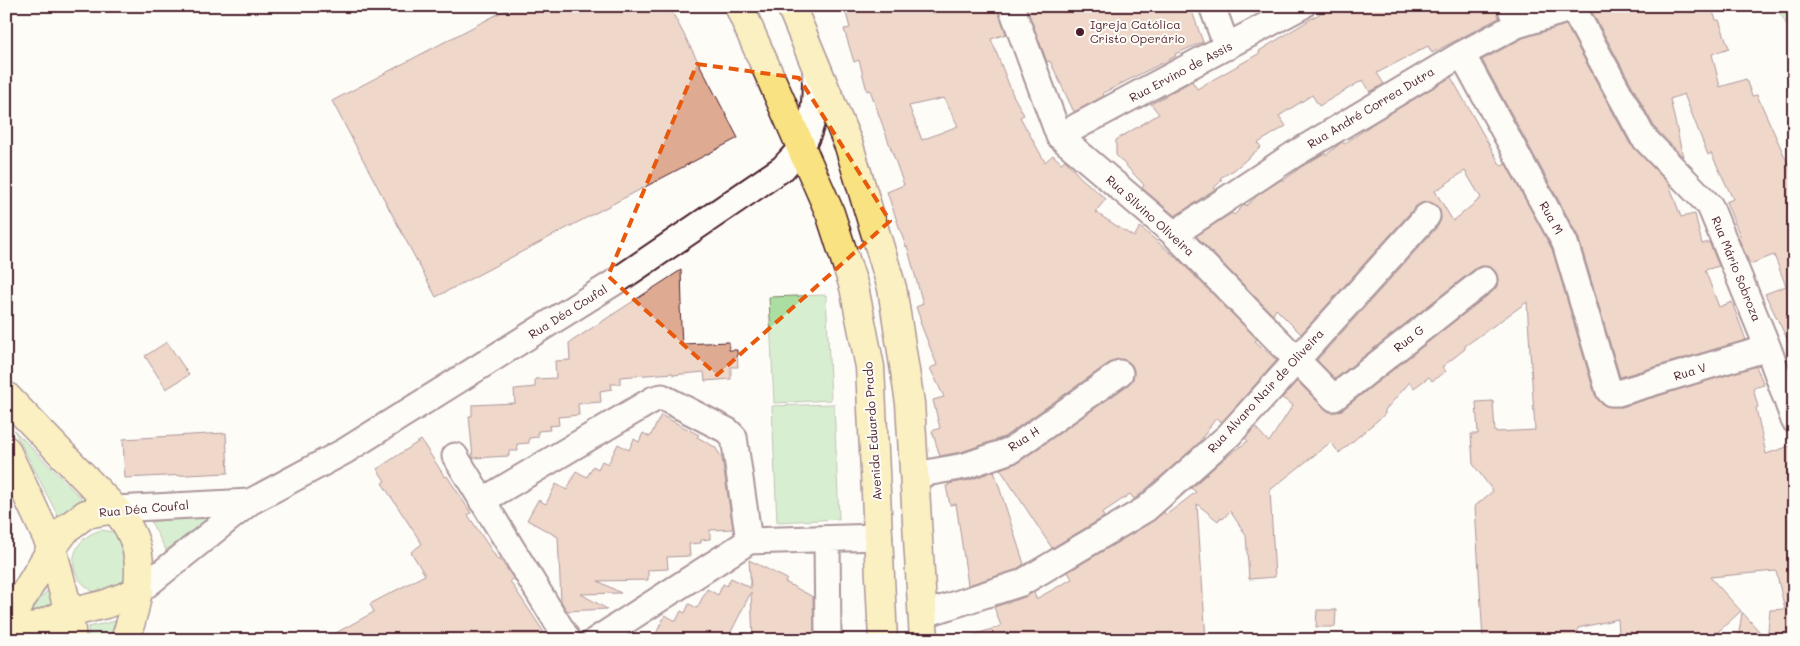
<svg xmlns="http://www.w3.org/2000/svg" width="1800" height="646" font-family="Mali,sans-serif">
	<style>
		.green { fill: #abdea0; stroke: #7a7e66 }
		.building { fill: #deaa92; stroke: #4a1f2b; fill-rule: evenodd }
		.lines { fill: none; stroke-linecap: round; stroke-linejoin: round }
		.minor-casing { stroke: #4a1f2b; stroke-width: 29 }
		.major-casing { stroke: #4a1f2b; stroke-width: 31 }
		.minor { stroke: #fdfcf7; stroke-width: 25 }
		.major { stroke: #f8e281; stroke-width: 28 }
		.marked { fill: none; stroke: #e8590c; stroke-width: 4; stroke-dasharray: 10 6; stroke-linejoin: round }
		.poi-dot { fill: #4a1f2b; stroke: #fdfcf7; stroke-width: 2 }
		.labels { text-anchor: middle; stroke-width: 4; stroke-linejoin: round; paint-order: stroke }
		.poi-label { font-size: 12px; fill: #4a1f2b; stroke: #fdfcf7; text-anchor: start }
		.street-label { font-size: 12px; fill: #4a1f2b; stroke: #fdfcf7 }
	</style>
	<rect width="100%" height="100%" fill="#fdfcf7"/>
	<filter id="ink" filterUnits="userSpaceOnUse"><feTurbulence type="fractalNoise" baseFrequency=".02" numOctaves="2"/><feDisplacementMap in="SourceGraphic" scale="10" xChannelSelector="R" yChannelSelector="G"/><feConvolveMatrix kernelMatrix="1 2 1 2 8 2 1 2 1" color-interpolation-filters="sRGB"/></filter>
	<g filter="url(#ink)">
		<!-- green -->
		<path class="green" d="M1776 6H1794V38Z
			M826 295 831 400 774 403 769 297Z
			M834 404 839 519 777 522 772 406Z
			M14 430 87 504 60 520Z
			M220 512 166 550 151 522Z
			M101 530 114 532 122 542 129 572 126 585 101 595C65 582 64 541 101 530Z
			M51 586 56 602 26 617Z
			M116 621 111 640H89L88 627Z"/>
		<!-- building -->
		<path class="building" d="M513 6H669L738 138 436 297 332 101Z
			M844 6H997L1006 34 991 39 1013 95 1024 115 1020 117 1045 162 1053 155 1061 163 1065 160 1081 178 1106 199 1095 212 1134 237 1140 227 1177 258 1257 339 1255 341 1277 360 1222 422 1216 418 1198 444 1137 497 1134 499 1130 494 1102 513 1104 517 1052 548 1000 469 1019 462 1128 385 1133 379 1134 371 1132 365 1126 360 1118 359 1112 361 1004 437 961 452 940 456 932 431 940 428 933 400 944 397 930 368 937 365 920 322 921 321 916 307 923 304 907 246 906 247 887 192 904 185 870 90 867 91 859 60 854 62 844 29 850 28ZM944 98 958 126 922 140 909 106Z
			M1026 6H1190L1203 42 1175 54 1176 56 1103 93 1104 96 1074 112 1050 61 1047 62Z
			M1332 6H1496L1499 18 1432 53 1428 46 1377 73 1384 84 1370 92 1363 80 1319 106 1312 95 1279 116 1286 126 1258 143 1261 147 1234 170 1220 178 1222 180 1214 188 1215 189 1175 216 1142 188 1144 185 1116 155V140L1159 114 1151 104 1192 81 1197 89 1207 83 1260 53 1259 51Z
			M1593 6H1711L1716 20H1719L1729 48 1712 54 1720 87 1746 79 1752 96 1757 95 1794 177V353L1765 294 1786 286 1774 255 1750 264 1738 237 1740 236 1726 202 1733 199 1711 153 1708 155 1684 94 1670 99 1683 157 1655 128 1592 12Z
			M1566 25 1630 144 1669 184 1681 217 1695 214 1702 244 1709 242 1719 266 1705 270 1719 307 1732 302 1746 340 1620 377 1578 236 1482 60 1523 38Z
			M1451 77 1501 166 1506 164 1552 249 1595 395 1601 403 1611 407H1622L1756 366 1764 385 1753 388 1758 407 1756 408 1766 454 1790 446 1794 458V640H1738L1742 612 1767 640 1770 610 1785 609 1776 571 1710 577 1741 611 1709 640H1643L1631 632 1619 633 1618 619 1578 628V633H1576V640H1483L1475 506 1493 491 1473 464 1471 434H1478L1476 402 1493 401 1495 432 1535 430 1527 302 1465 346V349L1442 367 1446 371 1432 381 1429 377 1414 388 1410 382 1385 410V414L1339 453 1331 442 1270 490 1275 577 1249 579 1246 535 1230 511 1223 519 1220 518 1218 521 1197 504 1206 640H971L970 636 1001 626 994 607 1025 597 1034 592 1036 599 1072 579 1068 572 1153 521 1164 512 1166 515 1196 492 1191 488 1225 458 1248 441 1245 438 1255 427 1269 442 1293 405 1282 398 1297 381 1324 408 1329 412H1336L1342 410 1493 291 1497 286 1498 278 1496 272 1489 267 1481 266 1476 268 1335 379 1317 360 1438 226 1441 219 1440 211 1437 206 1430 202 1422 203 1416 206 1301 334 1276 309 1273 315 1196 236 1232 213 1234 215 1245 204 1246 206 1258 195 1282 179 1283 181 1301 167 1325 153 1326 155 1342 142 1344 144 1374 123ZM1465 171 1481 198 1453 221 1435 191Z
			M681 270 682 305 680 306 682 344 729 342V350H737L738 367H731V379L705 381 704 372 673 375V373L620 377V384H611L612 389 600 391 601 402 578 404 579 415 558 417 559 425 549 426 550 430 538 431V437L529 438V443L517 444 518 451H509V456L473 458 469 416H472V405L515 403 514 389 535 387V379L556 378 555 361 570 360 569 343Z
			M167 342 189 375 166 389 145 356Z
			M661 415 699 435 697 437 715 447 722 458 733 529 710 530V539L701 540V543L689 544 690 556 667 557 668 569 648 570V580L598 581 621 593 581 594 607 609 567 611 561 601 558 537 527 520 538 500 546 504 556 484 567 490 576 471 587 477 593 466 598 469 602 461 608 464 618 444 629 450 634 439 639 442 643 433 650 437Z
			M226 433 228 473 125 478 123 439Z
			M421 440 445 477 447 476 471 513 468 515 498 560 500 559 513 578 510 581 549 640H323L374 612 370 604 425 575 411 552 422 544 382 483 385 481 377 469Z
			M994 471 1024 564 1015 570 968 585 956 504 950 505 946 486 949 485 948 484 970 480Z
			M749 560 787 579 785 582 813 597 814 640H753L751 592 727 640H653L665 615 676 621 681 611 685 613 689 604 697 608 707 589 718 595 723 584 727 586 731 578 751 588Z
			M1317 610H1336L1335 627H1316Z"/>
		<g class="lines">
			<!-- minor casing -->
			<g class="minor-casing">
				<path id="minor" d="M1011 6 1059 136 1174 234 1334 398 1484 280
					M1212 6 1227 47
					M1510 6 1517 25
					M1573 8 1643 137 1710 206 1768 348 1794 420
					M1462 54 1565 243 1609 391 1611 393H1618L1768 348
					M1059 136 1302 6
					M1174 234 1293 155 1462 54 1517 25 1579 6
					M455 456 568 640
					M915 475 965 466 1011 450 1120 373
					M482 501 654 399 662 397 728 431 734 437 749 541
					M115 509 250 502
					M827 539 828 640
					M139 591 250 502 345 451 615 282 783 168C789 161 796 155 801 147 817 124 815 91 816 64
					M922 615 1021 583 1146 509 1229 435 1427 216
					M596 640 749 541 879 537"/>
			</g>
			<!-- major casing -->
			<g class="major-casing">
				<path id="major" d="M739 6 830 213 854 287 870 367 883 640
					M791 6 849 146 892 288 910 403 924 640
					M6 396 115 509C120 516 126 522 129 529 148 562 137 606 125 640
					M6 450 52 548 69 613 72 640
					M6 625 52 548 67 528 86 514 115 509
					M6 638 69 613 106 604 139 591"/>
			</g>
			<!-- minor -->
			<use href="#minor" class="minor"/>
			<!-- major -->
			<use href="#major" class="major"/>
		</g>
	</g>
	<!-- marked area -->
	<path d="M0 0H1800V646H0ZM697 64 799 78 890 221 717 375 608 276Z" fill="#fdfcf7" fill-opacity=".55" fill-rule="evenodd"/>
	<path class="marked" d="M697 64 799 78 890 221 717 375 608 276Z"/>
	<!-- markers -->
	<circle class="poi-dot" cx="1080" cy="32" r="5"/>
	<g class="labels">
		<!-- poi labels -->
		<g class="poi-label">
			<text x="1090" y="29">Igreja Católica<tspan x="1090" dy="14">Cristo Operário</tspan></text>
		</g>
		<!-- street labels -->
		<g class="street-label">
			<text transform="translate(1181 72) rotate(-28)" y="4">Rua Ervino de Assis</text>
			<text transform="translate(1371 108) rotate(-31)" y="4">Rua André Correa Dutra</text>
			<text transform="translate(1150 216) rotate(42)" y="4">Rua Silvino Oliveira</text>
			<text transform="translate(1551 218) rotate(61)" y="4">Rua M</text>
			<text transform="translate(1736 269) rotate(68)" y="4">Rua Mário Sobroza</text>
			<text transform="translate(568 312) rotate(-32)" y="4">Rua Déa Coufal</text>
			<text transform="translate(1409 339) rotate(-38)" y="4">Rua G</text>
			<text transform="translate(1690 372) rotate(-17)" y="4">Rua V</text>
			<text transform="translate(1266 391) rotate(-47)" y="4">Rua Alvaro Nair de Oliveira</text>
			<text transform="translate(873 431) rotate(-94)" y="4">Avenida Eduardo Prado</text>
			<text transform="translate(1024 439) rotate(-33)" y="4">Rua H</text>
			<text transform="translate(144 509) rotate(-5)" y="4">Rua Déa Coufal</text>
		</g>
	</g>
	<!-- margin -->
	<rect width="1800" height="646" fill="none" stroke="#fdfcf7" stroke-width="25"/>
	<rect x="12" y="12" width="1775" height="621" fill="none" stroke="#4a1f2b" stroke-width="2" filter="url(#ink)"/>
</svg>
